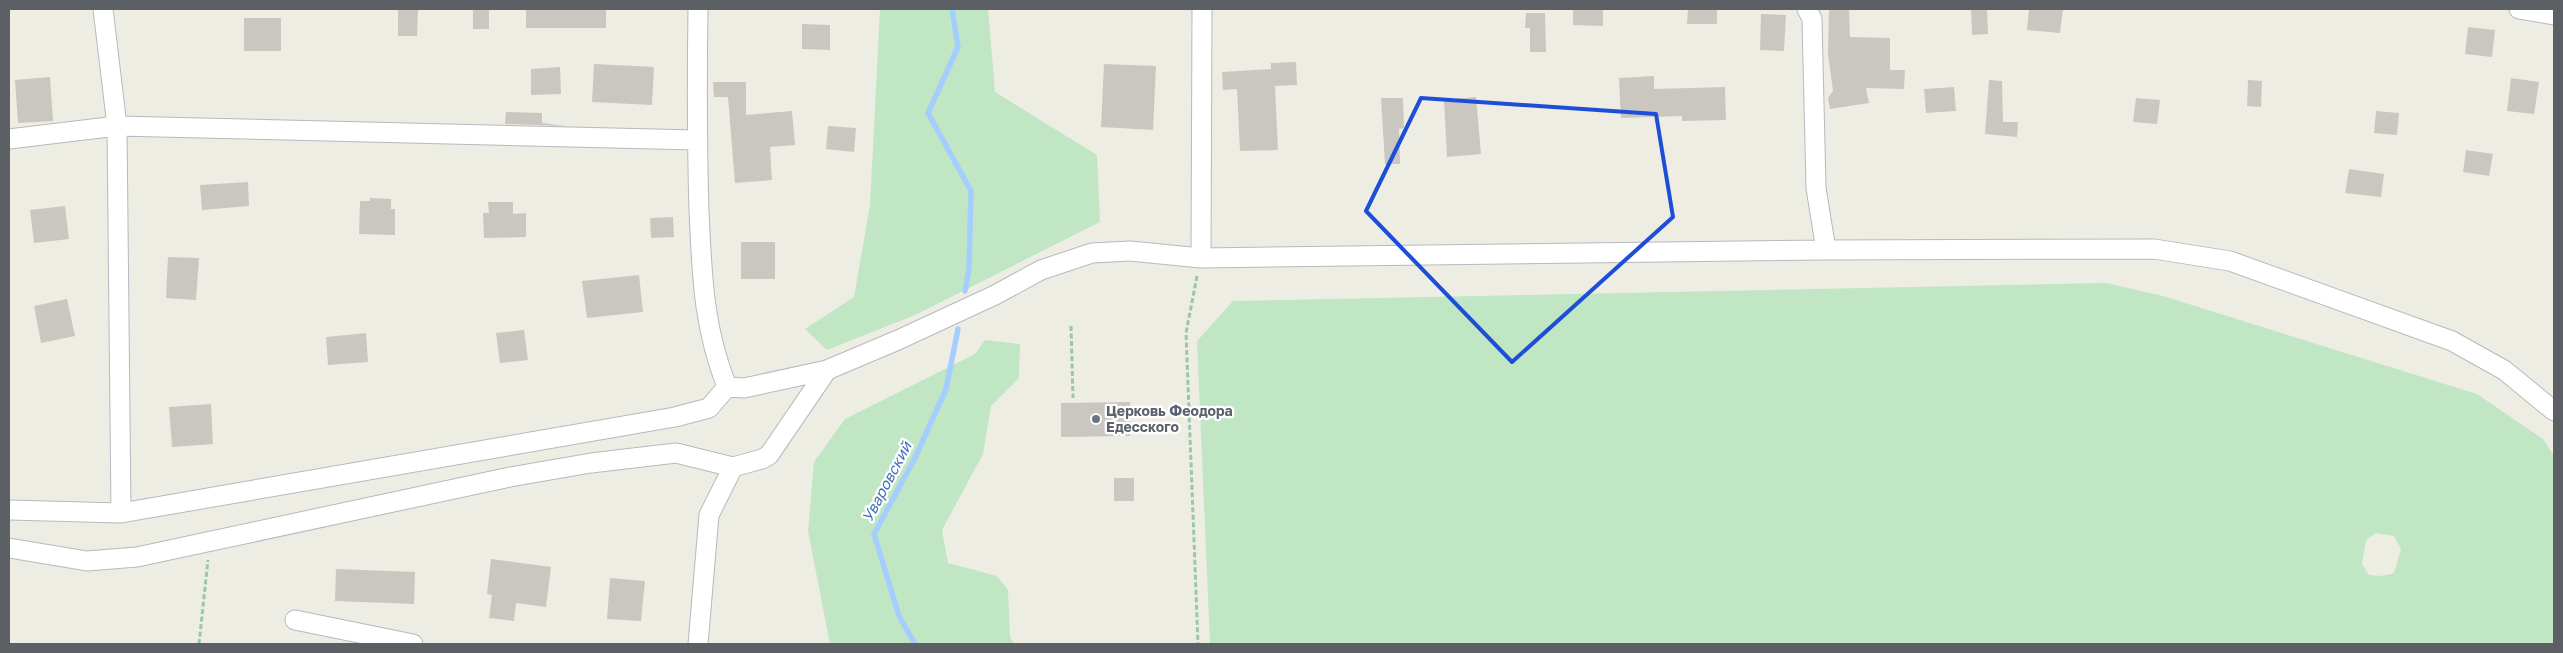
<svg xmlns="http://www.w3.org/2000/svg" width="2563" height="653" font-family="'Golos Text',sans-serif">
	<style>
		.green { fill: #c1e6c4; fill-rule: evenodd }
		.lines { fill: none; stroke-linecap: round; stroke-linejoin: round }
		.stream { stroke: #a4cefe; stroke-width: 5.5 }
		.building { fill: #cac7c1 }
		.minor-casing { stroke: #b6b9be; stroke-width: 21 }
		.path { stroke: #9ac6ab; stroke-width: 3; stroke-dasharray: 5 2.5; stroke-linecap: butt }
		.minor { stroke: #fff; stroke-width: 19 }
		.marked { fill: none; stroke: #1d4ed8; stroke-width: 4; stroke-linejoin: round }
		.worship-dot { fill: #6b7280; stroke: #fff; stroke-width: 2 }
		.labels { text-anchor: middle; stroke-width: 4.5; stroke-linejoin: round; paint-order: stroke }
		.worship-label { font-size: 14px; font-weight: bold; fill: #5b616d; stroke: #fff; text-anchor: start }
		.water-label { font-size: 15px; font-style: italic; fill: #4372b9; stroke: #fff }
	</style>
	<rect width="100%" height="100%" fill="#eeede4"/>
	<!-- green -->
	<path class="green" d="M880 9H988L995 92 1097 155 1100 222 915 315 827 350 805 329 854 297 870 205Z
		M2106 283 2163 296 2477 394 2543 439 2554 456V644H1210L1197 341 1233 301ZM2376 533 2394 536 2401 549 2394 573 2382 576 2369 575 2362 564 2366 540Z
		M985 340 1020 344 1019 378 991 406 983 454 942 530 948 563 997 576 1008 590 1010 637 1014 644H830L808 531 814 462 845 419 975 354Z"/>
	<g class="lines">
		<!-- stream -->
		<path class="stream" d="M952 9 958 47 928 113 971 191 969 269 965 291
			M915 644 899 616 874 534 915 458 946 389 958 329"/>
	</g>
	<!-- building -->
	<path class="building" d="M473 9H489V29H473Z
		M526 9H606V28H526Z
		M1573 9H1603V26L1573 25Z
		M1688 9H1717V24H1687Z
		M1829 9H1849L1850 37 1890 38V70H1905L1904 89 1866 88 1869 103 1830 109 1828 98 1833 91 1828 54Z
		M1971 9H1987L1988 34 1972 35Z
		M2029 9H2063L2060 33 2027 30Z
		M398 10H418L417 36H398Z
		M1526 13H1545L1546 52H1530V28H1525Z
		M1761 14 1786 15 1784 51 1760 50Z
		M244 18H281V51H244Z
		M802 24 830 25V50L802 49Z
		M2468 27 2495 30 2492 57 2465 54Z
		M1296 62 1297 85 1275 86 1278 150 1240 151 1237 89 1223 90 1222 72 1271 69V63Z
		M594 64 654 67 652 105 592 102Z
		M1104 64 1156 66 1153 130 1101 127Z
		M560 67 561 94 531 95V69Z
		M1654 76V89L1725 87 1726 120 1682 121V116L1621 118 1619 78Z
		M50 77 53 121 18 123 15 80Z
		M2511 78 2539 82 2534 114 2507 111Z
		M1989 80 2002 81 2003 122H2018L2017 137 1985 134Z
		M2248 80 2262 81 2261 107 2247 106Z
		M713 82H746V115L792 111 795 145 770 147 772 180 735 183 728 97H714Z
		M1954 87 1956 111 1926 113 1924 89Z
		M1476 97 1481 154 1447 157 1444 100Z
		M1381 98H1403L1404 128 1399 129 1400 164H1385Z
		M2136 98 2160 100 2157 124 2133 122Z
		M2376 111 2399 113 2397 135 2374 133Z
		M506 112 542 113V123L567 126 505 124Z
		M828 126 856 128 854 152 826 149Z
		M2466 150 2493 154 2489 176 2463 172Z
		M2349 169 2384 174 2381 197 2345 193Z
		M248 182 249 206 202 210 200 185Z
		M370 198 391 199V209H395V235L359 234 360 201H370Z
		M488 202H513V214L526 213V237L484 238 483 213H489Z
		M65 206 69 239 34 243 30 210Z
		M673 217 674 237 651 238 650 218Z
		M741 242H775V279H741Z
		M168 257 199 258 196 300 166 298Z
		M639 275 643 312 587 318 582 281Z
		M67 299 75 336 41 343 34 306Z
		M524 330 528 360 500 363 496 333Z
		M366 333 368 362 328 365 326 337Z
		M1130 402V436L1061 437V403Z
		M211 404 213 444 172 447 169 407Z
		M1114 478H1134V501H1114Z
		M491 559 551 567 546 607 516 603 514 621 489 618 492 595 487 594Z
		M336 569 415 572 414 604 335 601Z
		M610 578 645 581 641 621 607 619Z"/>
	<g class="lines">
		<!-- minor casing -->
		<g class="minor-casing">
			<path id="minor" d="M103 9 117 126 121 513
				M698 9C697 76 697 144 699 211 702 275 703 326 727 387L744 388 827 370 898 340 995 295 1041 270 1092 253 1130 251 1201 258 1826 250 2154 249 2230 261 2452 341 2504 370 2554 411
				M1807 9 1812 19 1816 188 1826 250
				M2519 9 2554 15
				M9 139 117 126 696 140
				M1201 258 1202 9
				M9 510 121 513 675 417 709 408 727 387
				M9 548 87 561 137 557 510 477 591 463 676 453 733 467 762 459 769 455 827 370
				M295 620 413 644
				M698 644 709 515 733 467"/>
		</g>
		<!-- path -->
		<path class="path" d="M1197 276 1186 333 1198 644
			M1071 326 1073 398
			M199 644 208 560"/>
		<!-- minor -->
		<use href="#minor" class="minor"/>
	</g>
	<!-- marked area -->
	<path class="marked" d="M1421 98 1656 114 1673 217 1512 362 1366 211Z"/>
	<!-- markers -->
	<circle class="worship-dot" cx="1096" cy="419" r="5"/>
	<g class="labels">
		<!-- worship labels -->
		<g class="worship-label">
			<text x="1106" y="416">Церковь Феодора<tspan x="1106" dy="16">Едесского</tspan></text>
		</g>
		<!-- water labels -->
		<g class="water-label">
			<text transform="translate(887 482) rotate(-62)" y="5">Уваровский</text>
		</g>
	</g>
	<!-- border -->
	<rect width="2563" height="653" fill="none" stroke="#5c5f64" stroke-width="20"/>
</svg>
